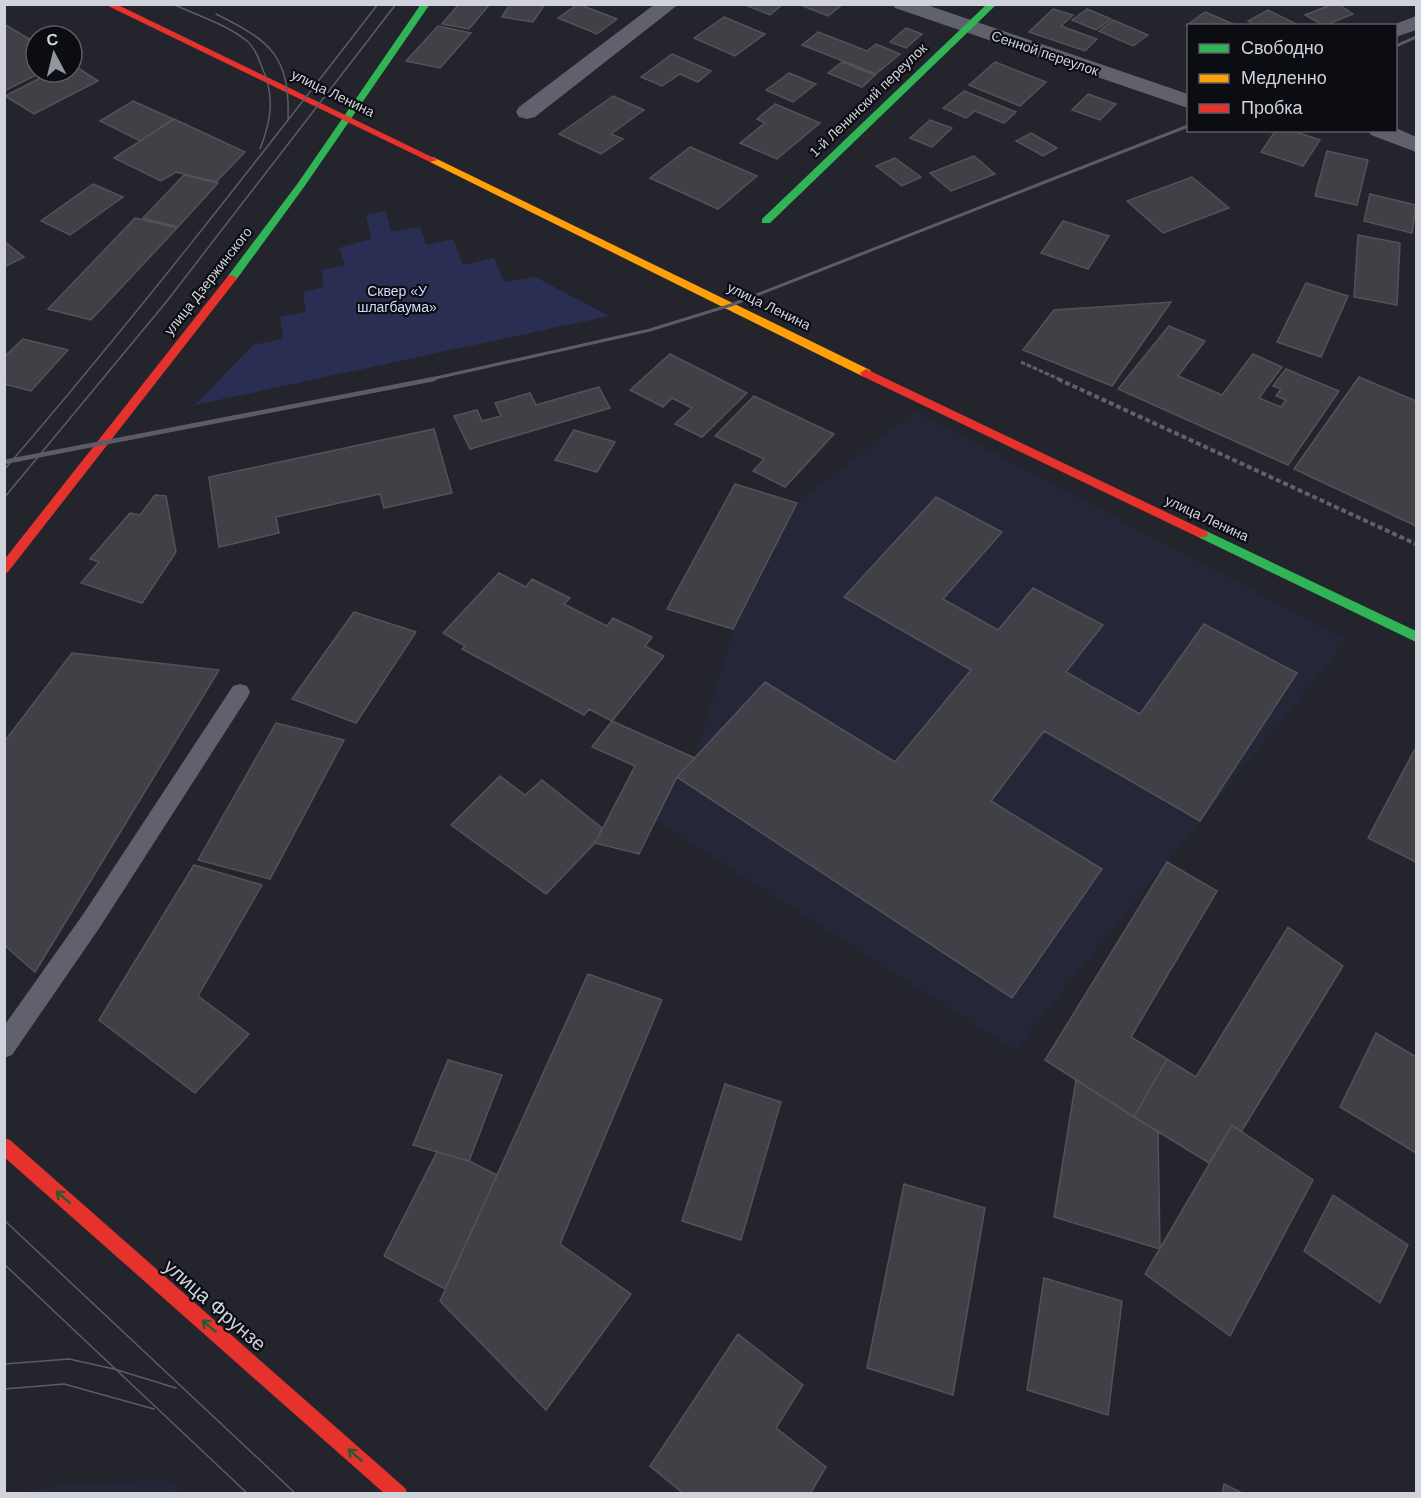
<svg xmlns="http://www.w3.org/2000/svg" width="1421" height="1498" font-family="Arial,sans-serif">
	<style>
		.built { fill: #242738 }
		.green { fill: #2a2e53 }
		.building { fill: #404046; stroke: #525359; stroke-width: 1.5 }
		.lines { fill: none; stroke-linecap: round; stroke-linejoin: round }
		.path-far1 { stroke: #60616c; stroke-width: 3; stroke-dasharray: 4.5 2; stroke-linecap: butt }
		.path { stroke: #60616c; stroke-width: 4; stroke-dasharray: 5 3; stroke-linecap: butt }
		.lane { fill: #60616d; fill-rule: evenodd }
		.street { fill: #60616d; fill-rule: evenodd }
		.fast { fill: #30b455; fill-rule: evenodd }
		.slow { fill: #ff9f0a; fill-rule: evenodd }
		.jam { fill: #e5322d; fill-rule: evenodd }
		.tram { stroke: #5b5c67; stroke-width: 1.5 }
		.rail-far1 { stroke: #5b5c67; stroke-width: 3 }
		.rail { stroke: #5b5c67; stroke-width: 4.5 }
		.oneway { stroke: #1e6034 }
		.labels { text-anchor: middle; stroke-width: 4.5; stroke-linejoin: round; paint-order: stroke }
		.far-street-label { font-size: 14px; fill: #d1d3dc; stroke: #0c0d12 }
		.far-park-label { font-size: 14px; fill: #d4dbff; stroke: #0c0d12 }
		.near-street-label { font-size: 20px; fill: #d1d3dc; stroke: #0c0d12 }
	</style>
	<rect width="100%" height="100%" fill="#24252c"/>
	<!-- built -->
	<path class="built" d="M915 411 1347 640 1015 1050 656 821 677 777 695 758 733 629 797 503Z
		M166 1480 181 1493H17L65 1485Z"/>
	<!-- green -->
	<path class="green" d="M386 211 391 232 420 227 426 245 453 239 463 265 494 258 504 282 535 277 609 316 195 405 253 345 283 339 280 317 306 312 303 292 324 287 321 270 345 265 339 248 371 239 366 215Z"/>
	<!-- building -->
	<path class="building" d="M459 4H490L469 29 442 24Z
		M510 4H545L533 22 502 17Z
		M578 4 617 19 597 34 558 18Z
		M743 4H783L770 15Z
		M798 4H842V5L828 16Z
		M1333 4H1338L1353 14 1324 26 1305 15Z
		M1053 9 1073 15 1061 26 1097 39 1085 51 1029 32Z
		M1087 9 1111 19 1096 30 1072 20Z
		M1268 10 1300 26H1257L1248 21Z
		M1205 12 1238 26 1187 25Z
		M724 17 765 34 735 56 694 38Z
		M1113 20 1148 35 1133 46 1099 31Z
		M4 24 36 43V72H42L4 91Z
		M438 26 471 33 440 68 406 61Z
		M906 28 922 34 906 48 890 42Z
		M818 32 867 51 876 44 900 54 876 74 802 45Z
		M672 54 711 71 698 82 680 74 662 86 641 77Z
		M842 62 875 75 862 87 828 73Z
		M995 62 1046 82 1020 106 969 85Z
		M72 64 98 81 34 114 5 96 52 72H72Z
		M789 73 816 84 793 102 766 90Z
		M964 91 1016 112 1004 123 975 111 966 118 943 108Z
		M1088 94 1116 104 1100 120 1072 110Z
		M613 96 644 110 611 134 623 139 601 154 559 134Z
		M133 101 173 119 140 141 100 121Z
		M775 104 820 123 777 159 740 143 765 123 757 119Z
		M174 119 245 152 216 182 176 172 161 181 114 158Z
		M930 120 952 128 932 147 910 138Z
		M1276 130H1290L1320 140 1303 166 1261 152Z
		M1031 133 1057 148 1043 156 1016 141Z
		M690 147 757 176 718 209 650 178Z
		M1327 151 1368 160 1357 205 1315 196Z
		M974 156 995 174 951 191 930 173Z
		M895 158 921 177 902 186 876 166Z
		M184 175 218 183 178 227 143 218Z
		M1192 177 1229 208 1163 233 1127 201Z
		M93 184 123 197 70 235 41 221Z
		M1370 194 1416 205 1412 233 1364 221Z
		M135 218 177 228 91 320 48 309Z
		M1063 221 1109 236 1088 269 1041 253Z
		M1358 235 1400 243 1397 305 1354 297Z
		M4 241 24 257 4 267Z
		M1306 283 1348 296 1321 357 1277 342Z
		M1171 302 1112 386 1023 350 1054 310Z
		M1169 326 1205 341 1178 376 1222 395 1253 354 1282 367 1259 398 1281 407 1286 400 1276 396 1281 389 1273 386 1286 369 1339 391 1288 465 1118 389Z
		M23 339 68 350 31 391 4 384V357Z
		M670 354 747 393 702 437 675 424 692 408 672 398 663 407 630 390Z
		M1359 377 1416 401V526L1294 469Z
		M599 387 610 408 470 449 454 416 477 410 482 421 501 416 495 403 530 393 536 405Z
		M754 396 834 434 785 487 753 471 764 459 715 436Z
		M434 429 452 493 384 508 380 494 276 517 279 533 219 547 209 477Z
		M574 430 615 442 597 472 555 460Z
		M735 484 797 503 733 629 667 609Z
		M155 495 166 496 176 552 142 603 81 583 99 562 90 559 130 513 140 515Z
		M936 497 1002 532 943 599 998 630 1033 588 1103 625 1066 672 1140 714 1204 624 1297 673 1200 821 1044 731 991 801 1102 869 1012 998 677 777 765 682 895 762 971 670 844 597Z
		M499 573 526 587 532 579 570 598 564 604 607 626 613 618 652 637 645 646 664 656 612 721 589 709 584 715 462 649 465 646 443 633Z
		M354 612 416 632 356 723 292 699Z
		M72 653 219 670 35 972 4 945V742Z
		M612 721 695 758 677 777 639 854 595 843 635 766 592 747Z
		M276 723 344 740 270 879 198 860Z
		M1416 747V862L1368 838Z
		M500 776 525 795 542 780 602 828 595 843 546 894 451 825Z
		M1167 862 1217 891 1131 1037 1167 1059 1134 1117 1045 1060Z
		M194 865 262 885 198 996 249 1034 195 1093 99 1020Z
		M1288 927 1343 966 1241 1132 1232 1125 1209 1163 1134 1117 1167 1059 1196 1077Z
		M588 974 662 1000 560 1244 631 1294 546 1410 440 1301Z
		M1376 1033 1416 1057V1153L1340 1107Z
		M448 1060 502 1075 469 1161 413 1145Z
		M1076 1080 1158 1132 1160 1249 1054 1217Z
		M725 1084 781 1102 741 1240 682 1221Z
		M1232 1125 1313 1180 1230 1336 1145 1274Z
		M437 1152 469 1161 497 1175 445 1289 384 1256Z
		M904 1184 985 1208 953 1395 867 1368Z
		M1333 1195 1408 1245 1380 1303 1304 1251Z
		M1044 1278 1122 1301 1108 1415 1027 1390Z
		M738 1334 803 1385 776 1428 826 1467 810 1494H684L650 1466Z
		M1224 1484 1244 1494H1222Z"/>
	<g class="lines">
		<!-- path-far1 -->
		<path class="path-far1" d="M1021 362 1061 380"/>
		<!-- path -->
		<path class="path" d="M1058 379 1416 544"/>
		<!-- lane -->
		<path class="lane" d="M240 684 247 686 250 692 247 698 100 927 12 1055 4 1058V1026L84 913 233 686Z"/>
		<!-- street -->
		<path class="street" d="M655 4H679L535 117 527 119 519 117 516 112 519 107Z
			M892 4H924L1188 94V108L895 8Z
			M1416 16V30L1396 37V26H1390Z
			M1396 128 1416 137V152L1371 135 1368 130H1396Z"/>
		<!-- fast -->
		<path class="fast" d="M421 4H430L304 187 236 280H228V276L298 183Z
			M987 4H997L770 223H762V219Z
			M1202 529 1416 631V642L1198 537 1196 534 1198 531Z"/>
		<!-- slow -->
		<path class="slow" d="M433 157 870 370 872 373 866 377 862 376 430 162 428 160Z"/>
		<!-- jam -->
		<path class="jam" d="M104 4H116L438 160 430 162Z
			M232 275 237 278 236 280 8 572 4 574V560L228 276Z
			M866 369 1206 531 1208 534 1206 537H1198L862 376 860 373Z
			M4 1138 10 1140 405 1488 408 1494H385L4 1157Z"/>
		<!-- tram -->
		<path class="tram" d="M173 4C198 16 226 24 247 41 254 47 258 56 261 65 275 95 272 119 260 149
			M216 14C270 41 290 55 288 119
			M4 470C134 319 256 162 378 4
			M4 498 167 301 396 4
			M4 1220 296 1494
			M4 1264 248 1494
			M4 1364 69 1359 114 1369 176 1388
			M4 1389 64 1384 154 1409"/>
		<!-- rail-far1 -->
		<path class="rail-far1" d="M1396 46 1416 37
			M427 380 650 330 731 305 1188 126"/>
		<!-- rail -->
		<path class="rail" d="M4 462 434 379"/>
	</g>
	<!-- one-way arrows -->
	<defs><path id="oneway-shaft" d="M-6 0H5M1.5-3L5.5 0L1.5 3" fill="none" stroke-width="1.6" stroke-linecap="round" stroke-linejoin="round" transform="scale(1.5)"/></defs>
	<g class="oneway">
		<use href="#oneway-shaft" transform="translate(63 1197) rotate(-139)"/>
		<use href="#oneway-shaft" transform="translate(209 1326) rotate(-139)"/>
		<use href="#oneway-shaft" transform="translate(355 1455) rotate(-139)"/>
	</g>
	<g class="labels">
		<!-- far-street labels -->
		<g class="far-street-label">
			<text transform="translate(1045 53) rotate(19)" y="5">Сенной переулок</text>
			<text transform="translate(333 93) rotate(26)" y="5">улица Ленина</text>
			<text transform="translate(868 100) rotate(-44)" y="5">1-й Ленинский переулок</text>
			<text transform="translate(208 281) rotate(-52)" y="5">улица Дзержинского</text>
			<text transform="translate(769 306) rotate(26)" y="5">улица Ленина</text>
			<text transform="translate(1207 518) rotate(25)" y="5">улица Ленина</text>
		</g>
		<!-- far-park labels -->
		<g class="far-park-label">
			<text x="397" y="296">Сквер «У<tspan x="397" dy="16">шлагбаума»</tspan></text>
		</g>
		<!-- near-street labels -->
		<g class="near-street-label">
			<text transform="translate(215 1305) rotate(41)" y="7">улица Фрунзе</text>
		</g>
	</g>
	<!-- border -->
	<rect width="1421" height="1498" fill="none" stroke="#d1d3dc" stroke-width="12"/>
	<!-- legend -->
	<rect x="1187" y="24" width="210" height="108" fill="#0c0d12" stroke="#5b5c63" stroke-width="1.5"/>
	<rect x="1199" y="44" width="30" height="9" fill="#30b455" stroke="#5b5c63" stroke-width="1.5"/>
	<text x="1241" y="54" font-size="18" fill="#d1d3dc">Свободно</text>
	<rect x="1199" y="74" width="30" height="9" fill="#ff9f0a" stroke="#5b5c63" stroke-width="1.5"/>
	<text x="1241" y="84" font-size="18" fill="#d1d3dc">Медленно</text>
	<rect x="1199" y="104" width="30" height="9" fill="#e5322d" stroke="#5b5c63" stroke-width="1.5"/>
	<text x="1241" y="114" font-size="18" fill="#d1d3dc">Пробка</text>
	<!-- north arrow -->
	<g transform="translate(54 54) rotate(353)"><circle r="28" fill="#0c0d12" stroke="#5b5c63" stroke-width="1.5"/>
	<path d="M0-4.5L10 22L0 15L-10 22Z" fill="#94969e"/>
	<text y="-9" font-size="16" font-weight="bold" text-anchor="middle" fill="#d1d3dc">С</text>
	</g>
</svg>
